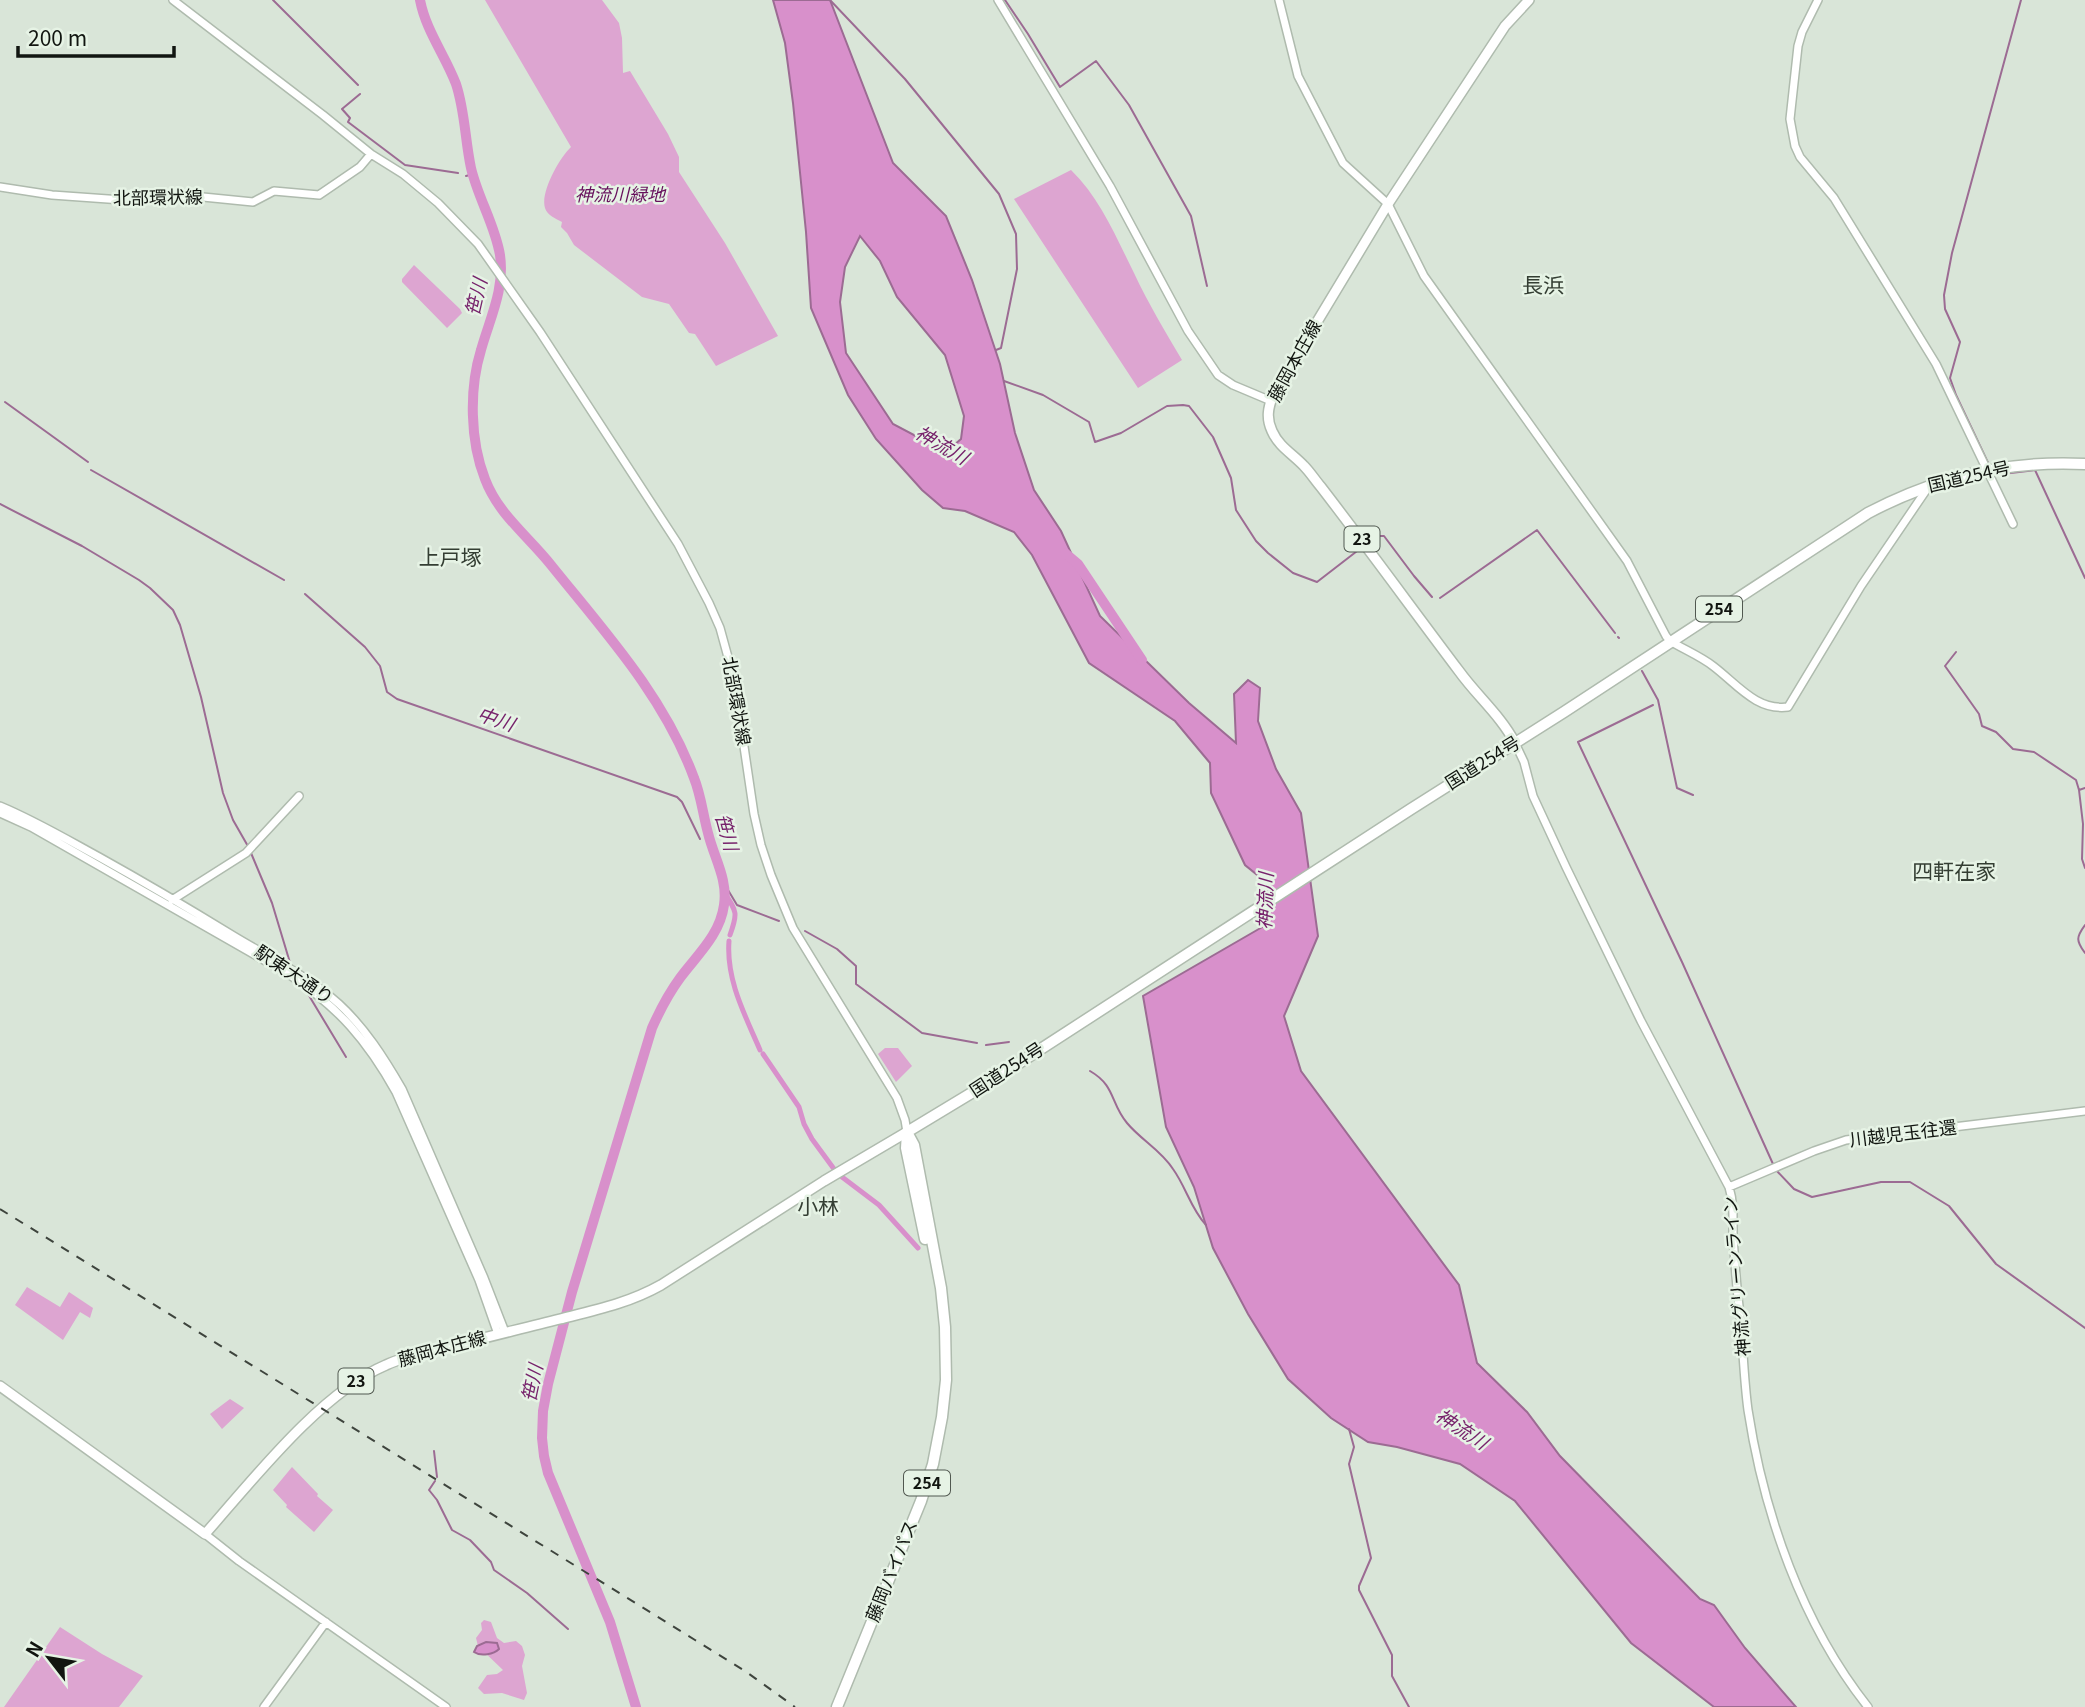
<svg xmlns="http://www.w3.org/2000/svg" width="2085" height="1707" font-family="Georgia,'Noto Sans JP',serif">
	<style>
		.green { fill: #dda5d1 }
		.water { fill: #d890cb; stroke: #9c6b93; stroke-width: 2; fill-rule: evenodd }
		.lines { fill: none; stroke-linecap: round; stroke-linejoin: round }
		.stream { stroke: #9c6b93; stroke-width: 2 }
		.canal { stroke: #d890cb; stroke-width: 5 }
		.river { stroke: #d890cb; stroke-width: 10 }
		.tertiary-casing { stroke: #afbbae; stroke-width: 10 }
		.primary-casing { stroke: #afbbae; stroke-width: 12 }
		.trunk-casing { stroke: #afbbae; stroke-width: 13 }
		.tertiary { stroke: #fff; stroke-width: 7 }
		.primary { stroke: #fff; stroke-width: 9 }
		.trunk { stroke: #fff; stroke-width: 10 }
		.rail { stroke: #3e443d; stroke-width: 2; stroke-dasharray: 9 9; stroke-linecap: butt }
		.labels { text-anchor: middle; stroke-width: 5; stroke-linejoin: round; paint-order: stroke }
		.shield { fill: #e6f3e5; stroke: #515850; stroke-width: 2 }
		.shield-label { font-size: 16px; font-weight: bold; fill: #111510 }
		.park-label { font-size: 18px; font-style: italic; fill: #67115d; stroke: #e6f3e5 }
		.street-label { font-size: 18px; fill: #111510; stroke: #e6f3e5 }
		.water-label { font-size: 19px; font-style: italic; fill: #77236c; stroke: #e6f3e5 }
		.quarter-label { font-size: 21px; fill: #343e33; stroke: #e6f3e5 }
	</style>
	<rect width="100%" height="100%" fill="#d9e5d8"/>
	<!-- green -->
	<path class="green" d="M485 0H602L619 23 622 38 623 73 630 71 668 134 679 157V172L725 243 778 336 716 366 695 334 689 333 669 304 642 297 574 245 567 233 561 227 562 222C556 219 547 215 545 208 540 192 560 157 571 147Z
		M1071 170C1100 198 1116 237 1134 273 1148 303 1165 331 1182 360L1138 388 1014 199Z
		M414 265 460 309 462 313 447 328 402 282V279Z
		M885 1048H898L912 1066 896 1082 878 1054Z
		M27 1287 60 1307 69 1292 93 1308 90 1318 80 1312 63 1340 15 1305Z
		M230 1399 244 1408 222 1429 210 1414Z
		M292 1467 318 1494 317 1496 333 1510 314 1532 286 1507 287 1505 273 1490Z
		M484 1620 491 1622 497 1638 504 1643 516 1641 522 1646 525 1655 522 1666 527 1693 524 1700 502 1693 484 1694 478 1688 487 1675 497 1674 503 1670 478 1646 476 1638 482 1630 481 1623Z
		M60 1627 102 1654 143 1676 119 1707H4Z"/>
	<!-- water -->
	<path class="water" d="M773 0H830L893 163 946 216 972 280 1000 364 1015 433 1034 490 1061 531 1100 616 1189 703 1236 743 1234 694 1248 680 1260 688 1258 721 1276 769 1301 813 1318 936 1284 1016 1301 1071 1459 1285 1477 1363 1527 1412 1560 1456 1700 1599 1714 1605 1745 1648 1796 1707H1714L1631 1643 1515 1501 1460 1464 1397 1447 1368 1442 1331 1418 1288 1379 1248 1314 1213 1248 1194 1187 1166 1127 1143 996 1264 926 1267 883 1245 865 1211 793 1210 763 1175 721 1089 663 1032 555 1014 532 965 511 943 508 922 490 876 439 848 395 811 308 806 232 793 103 785 43ZM860 236 880 261 897 297 945 355 964 416 961 439 946 452 893 424 846 353 840 302 845 267Z
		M486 1642 497 1643 499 1649C494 1654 481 1657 474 1652L477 1646Z"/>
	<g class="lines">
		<!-- stream -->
		<path class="stream" d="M273 0 358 85
			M830 0 905 79 999 194 1016 234 1017 269 1001 348 996 350
			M1005 0 1028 34 1060 87 1096 61 1129 105 1191 216 1207 286
			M360 94 342 109 350 118 348 122 405 165 458 173
			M466 176 473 174
			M1004 381 1043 395 1089 422 1095 442 1121 433 1167 406 1183 405 1189 406 1213 437 1231 478 1236 510 1256 541 1268 553 1293 573 1317 582 1361 548
			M5 402 88 462
			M1990 467 1956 395 1950 378 1960 342 1945 309 1944 295 1952 253 2021 0
			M91 470 284 580
			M1994 475 2035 470 2085 578
			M0 504 82 546 139 580 150 588 173 610 180 625 201 697 223 793 233 820 249 848
			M1369 542 1376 536H1384L1414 576 1432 597
			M305 594 365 647 380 666 387 692 397 699 677 797 682 802 700 839
			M1440 598 1537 530 1615 633
			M1618 637 1619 638
			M1956 652 1945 666 1979 714 1982 726 1996 732 2013 749 2034 752 2076 780 2079 790
			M1642 671 1658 700 1677 788 1693 795
			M1653 705 1578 742 1682 962 1773 1164
			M2085 788 2079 790 2083 824 2082 859 2085 868
			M251 853 272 903 291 966
			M725 889 728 890 737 905 779 921
			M2085 925C2076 937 2076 941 2085 953
			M805 931 837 949 856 966V984L922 1033 977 1043
			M305 989 346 1057
			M986 1045 1009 1042
			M1090 1071C1116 1086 1110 1103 1127 1123 1141 1140 1161 1150 1173 1169 1186 1187 1191 1209 1206 1225
			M1775 1169 1794 1189 1812 1197 1881 1182H1910L1949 1206 1996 1264 2085 1328
			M1349 1429 1354 1447 1349 1464 1371 1558 1359 1586V1590L1392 1655V1676L1409 1707
			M434 1451 437 1477
			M435 1481 429 1490 437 1500 452 1530 470 1540 491 1562 494 1570 527 1593 568 1629"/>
		<!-- canal -->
		<path class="canal" d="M724 892C737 912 738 913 730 935
			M729 941C726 980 745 1015 760 1050
			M763 1054 799 1107 804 1124 812 1139 834 1169
			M842 1177 879 1205 918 1248"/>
		<!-- river -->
		<path class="river" d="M420 0C426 31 445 55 456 84 465 111 465 140 471 168 478 198 495 225 500 255 505 289 490 318 481 350 469 389 470 441 485 479 498 514 528 536 551 565 604 631 664 696 694 778 701 795 703 815 708 833 714 858 728 879 724 905 720 935 697 955 680 978 669 993 660 1010 652 1028L572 1292 548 1384 543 1411 542 1438 544 1456 548 1473 610 1622 636 1707
			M1065 553 1078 564 1142 660"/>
		<!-- tertiary casing -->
		<g class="tertiary-casing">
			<path id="tertiary" d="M173 0 323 115 371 154 403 174 438 203 478 244 540 332 678 544 709 603 720 628 734 679 754 814 761 845 771 875 793 928 897 1098 905 1120 907 1132
				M998 0 1110 186 1188 331 1218 375 1233 385 1271 401
				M1279 0 1298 76 1343 163 1388 204 1424 276 1627 561 1666 636 1670 641C1685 650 1700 656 1713 666 1737 684 1756 711 1788 707L1861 586 1929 486
				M1818 0 1802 32 1798 46 1790 119 1795 146 1800 157 1834 198 1936 364 2013 524
				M0 187 52 195 122 200 193 196 253 202 274 191 319 195 360 167 371 154
				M1515 743 1524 762 1533 796 1566 867 1641 1021 1729 1187C1734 1203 1733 1219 1733 1235 1734 1256 1736 1277 1738 1298 1743 1335 1743 1373 1748 1410 1764 1514 1802 1624 1868 1707
				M0 806C34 820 66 839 99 857 144 882 188 908 232 935 268 957 307 975 339 1004 365 1028 384 1058 402 1089L484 1278 505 1332
				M0 813 31 827 290 975C339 1008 367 1040 396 1092L479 1280 498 1334
				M172 900 246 853 299 796
				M1729 1187 1814 1151 1846 1140 2085 1111
				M205 1534 239 1561 446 1707
				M264 1707 326 1622"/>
		</g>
		<!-- primary casing -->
		<g class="primary-casing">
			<path id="primary" d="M1515 743C1501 716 1477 696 1459 671 1413 610 1368 548 1321 487 1315 480 1310 472 1304 466 1293 454 1279 447 1272 431 1266 418 1268 408 1273 395L1388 204 1505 26 1529 0
				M0 1386 205 1534C252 1481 320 1393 386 1365 405 1356 427 1352 447 1347 485 1338 523 1328 560 1319 596 1310 629 1303 661 1285L824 1181 907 1132"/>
		</g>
		<!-- trunk casing -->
		<g class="trunk-casing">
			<path id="trunk" d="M907 1132 993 1080 1411 809 1564 712 1868 513C1936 477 2008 460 2085 464
				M907 1133 906 1148 925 1239
				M837 1707 921 1501 933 1464 942 1417 946 1380 945 1327 941 1288 914 1145 907 1132"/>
		</g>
		<!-- tertiary -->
		<use href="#tertiary" class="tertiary"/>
		<!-- primary -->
		<use href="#primary" class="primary"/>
		<!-- trunk -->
		<use href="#trunk" class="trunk"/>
		<!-- rail -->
		<path class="rail" d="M0 1209 695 1640 745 1671 795 1707"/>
	</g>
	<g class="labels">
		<!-- shield labels -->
		<g class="shield">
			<rect x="1344.5" y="526.5" width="35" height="25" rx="5"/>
			<rect x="1696" y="596.5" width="46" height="25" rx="5"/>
			<rect x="338.5" y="1368.5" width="35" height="25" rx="5"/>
			<rect x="904" y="1470.5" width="46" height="25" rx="5"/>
		</g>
		<g class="shield-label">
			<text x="1362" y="545">23</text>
			<text x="1719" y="615">254</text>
			<text x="356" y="1387">23</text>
			<text x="927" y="1489">254</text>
		</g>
		<!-- park labels -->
		<g class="park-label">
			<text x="620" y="201">神流川緑地</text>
		</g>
		<!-- street labels -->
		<g class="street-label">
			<text transform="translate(158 198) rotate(-1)" y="6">北部環状線</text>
			<text transform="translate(1295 361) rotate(-61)" y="6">藤岡本庄線</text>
			<text transform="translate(1969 477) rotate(-13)" y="6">国道254号</text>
			<text transform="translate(736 701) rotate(80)" y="6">北部環状線</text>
			<text transform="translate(1483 763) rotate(-32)" y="6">国道254号</text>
			<text transform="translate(294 975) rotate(34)" y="6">駅東大通り</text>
			<text transform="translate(1007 1070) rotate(-33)" y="6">国道254号</text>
			<text transform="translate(1903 1134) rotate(-7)" y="6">川越児玉往還</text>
			<text transform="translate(1737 1276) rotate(-95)" y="6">神流グリーンライン</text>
			<text transform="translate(442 1349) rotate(-15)" y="6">藤岡本庄線</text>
			<text transform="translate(892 1571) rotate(-68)" y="6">藤岡バイパス</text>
		</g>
		<!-- water labels -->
		<g class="water-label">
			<text transform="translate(476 297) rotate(-77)" y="7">笹川</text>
			<text transform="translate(942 445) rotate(30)" y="7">神流川</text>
			<text transform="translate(496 719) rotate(19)" y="7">中川</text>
			<text transform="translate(727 832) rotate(75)" y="7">笹川</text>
			<text transform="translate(1265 901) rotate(-88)" y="7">神流川</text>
			<text transform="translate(532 1383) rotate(-78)" y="7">笹川</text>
			<text transform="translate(1462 1429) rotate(33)" y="7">神流川</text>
		</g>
		<!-- quarter labels -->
		<g class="quarter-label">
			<text x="1543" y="293">長浜</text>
			<text x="450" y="565">上戸塚</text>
			<text x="1954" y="879">四軒在家</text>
			<text x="818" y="1214">小林</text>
		</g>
	</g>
	<!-- north arrow -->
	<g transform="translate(49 1658) rotate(301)" stroke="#e6f3e5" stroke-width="5" paint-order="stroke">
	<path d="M0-5L12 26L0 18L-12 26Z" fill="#111510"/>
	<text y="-10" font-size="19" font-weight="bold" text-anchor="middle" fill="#111510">N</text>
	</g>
	<!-- scale -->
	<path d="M18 46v10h156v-10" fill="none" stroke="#111510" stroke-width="3.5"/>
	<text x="28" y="46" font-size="21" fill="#111510" stroke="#e6f3e5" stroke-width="5" paint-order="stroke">200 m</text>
</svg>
